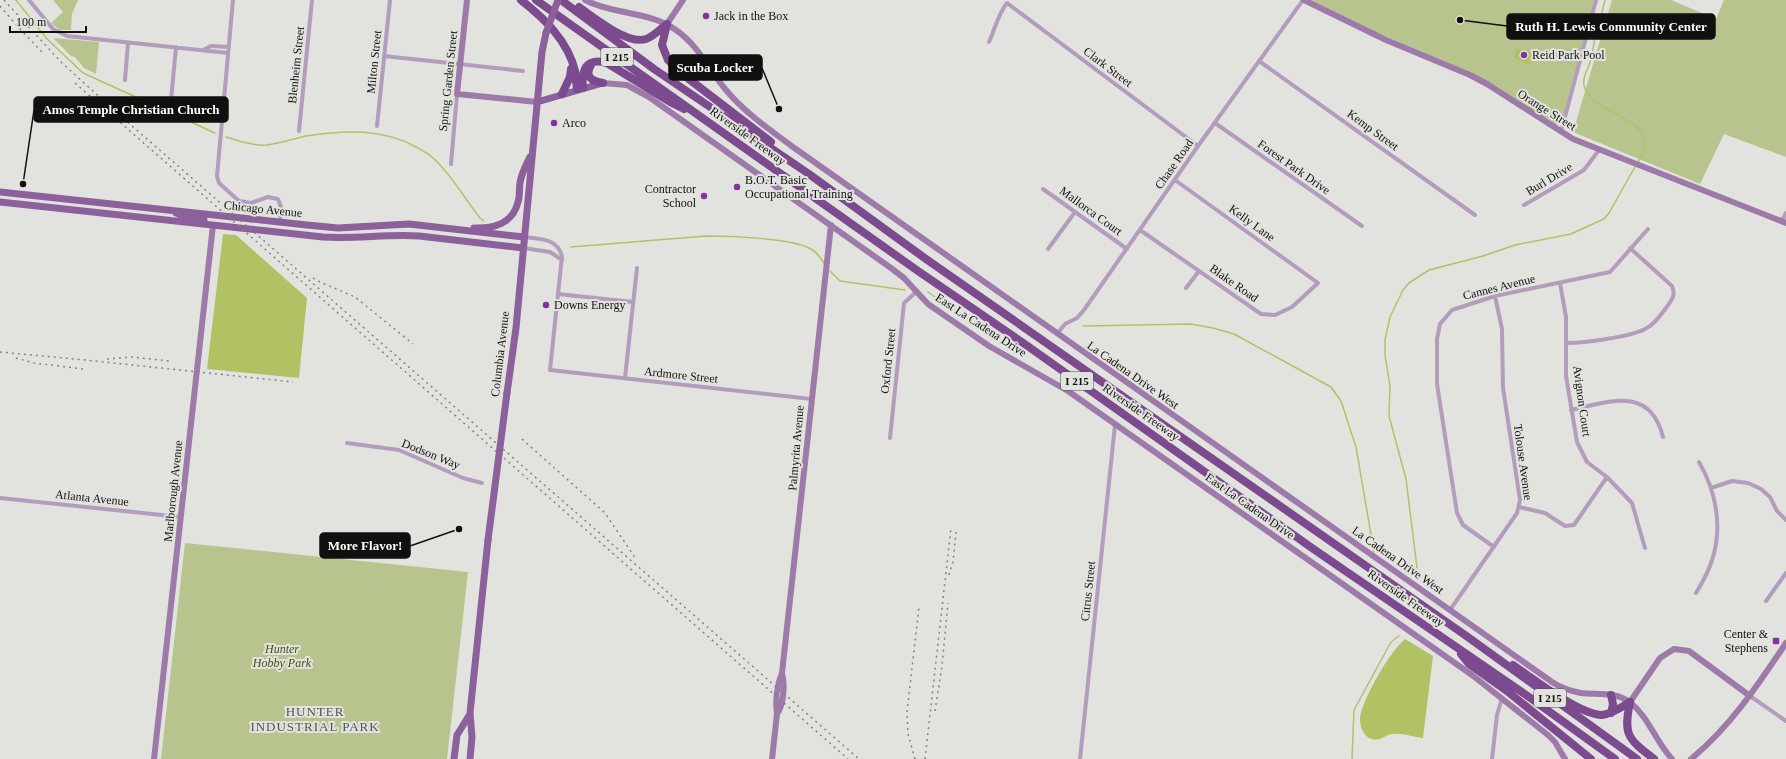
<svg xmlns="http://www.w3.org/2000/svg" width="1786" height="759" font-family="'Times New Roman',serif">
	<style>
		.green { fill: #b8c48d }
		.water { fill: #b1c265 }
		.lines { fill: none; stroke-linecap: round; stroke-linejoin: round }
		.stream { stroke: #b1c265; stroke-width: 1.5 }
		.street { stroke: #b49cbd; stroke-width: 4 }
		.secondary { stroke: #9d7aaa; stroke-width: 6 }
		.primary { stroke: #8b609b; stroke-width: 7 }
		.highway { stroke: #7c4a8e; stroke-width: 8 }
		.rail { stroke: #838480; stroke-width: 1.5; stroke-dasharray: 2 4; stroke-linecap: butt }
		.primary-bridge { stroke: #8b609b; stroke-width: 7 }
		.poi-dot { fill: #8532a1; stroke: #e2e3de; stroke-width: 1.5 }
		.labels { text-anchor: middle; stroke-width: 4; stroke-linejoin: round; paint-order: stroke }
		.shield { fill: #e2e3de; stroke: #4f4f4d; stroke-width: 1 }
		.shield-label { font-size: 11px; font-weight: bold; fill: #10100f }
		.poi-label { font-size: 12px; fill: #10100f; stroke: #e2e3de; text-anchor: start }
		.street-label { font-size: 12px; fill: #10100f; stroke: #e2e3de }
		.park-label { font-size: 12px; font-style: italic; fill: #444e06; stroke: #e2e3de }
		.neighbourhood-label { font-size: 13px; letter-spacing: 1px; fill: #51524e; stroke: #e2e3de }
		.leader { fill: none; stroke: #10100f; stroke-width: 1.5 }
		.callout-dot { fill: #10100f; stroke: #e2e3de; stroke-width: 1.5 }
		.callout { fill: #10100f; stroke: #10100f; stroke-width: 1.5 }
		.callout-label { font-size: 13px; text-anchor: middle; font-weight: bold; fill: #fff }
	</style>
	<rect width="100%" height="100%" fill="#e2e3de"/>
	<!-- green -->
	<path class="green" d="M53 0H78L72 14 71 30H60L51 23 63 12Z
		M1311 0H1594L1562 123 1553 126 1472 73 1368 29Z
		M1612 0H1671L1716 19 1724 0H1786V157L1724 134 1700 184 1573 132Z
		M53 38 99 42 96 74 84 68 75 57 71 56Z
		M185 543 468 572 447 759H161Z"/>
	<!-- water -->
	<path class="water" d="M1517 48 1533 52 1529 65 1514 57Z
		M223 234 236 235 307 298 299 378 207 369Z
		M1405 639 1433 656 1423 738C1414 737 1401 733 1392 734 1385 735 1379 742 1372 739 1362 736 1358 722 1361 713 1367 692 1389 653 1405 639Z"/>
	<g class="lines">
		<!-- stream -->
		<path class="stream" d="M16 0 47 39 83 73 215 133
			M1605 0C1602 13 1598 26 1595 38 1593 46 1593 55 1590 62 1588 70 1582 77 1584 85 1589 117 1667 116 1638 162
			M226 137C239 141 253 146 267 145 280 143 293 139 306 136 344 130 384 128 418 148 423 151 429 154 433 158 452 175 464 198 480 218L484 221
			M571 247 706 236C731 236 791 238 811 249 817 252 820 257 824 263
			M830 271 840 281 905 290
			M928 292 1000 342 1011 344
			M1083 326 1191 324 1213 328 1234 334 1331 387 1341 401 1356 447 1374 552
			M1417 568 1406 479 1389 416 1390 386 1385 355V340L1390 317 1403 290 1409 283 1429 270 1483 256 1515 245 1571 234 1604 219 1609 213 1636 165
			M1352 759 1354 710 1391 642 1399 636"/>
		<!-- street -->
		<path class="street" d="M29 0 53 29 67 36 228 53
			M233 0 217 176 219 183 239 201 251 203 268 197 278 199 281 207 280 222
			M989 42C995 29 998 14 1007 3L1198 146
			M205 49 211 46 229 47
			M384 56 523 71
			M1259 61 1475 215
			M125 80 128 43
			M171 100 176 47
			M1215 123 1362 226
			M377 126 390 0
			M299 131 312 0
			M1561 132 1596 0
			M451 164 457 94
			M1043 189 1127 249
			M1524 205 1584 170 1599 150
			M1782 221 1786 213
			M1140 230 1261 314 1275 315 1292 307 1318 283 1175 180
			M524 237C540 239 557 238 562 256L550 370 811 399
			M523 248 550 252 562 260
			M1048 249 1075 212
			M1560 283 1566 317V376L1577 442 1587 462 1607 477 1632 503 1645 548
			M1186 288 1199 271
			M558 294 633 302
			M1057 334 1065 324 1077 318 1084 310 1198 146 1303 0
			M1567 343C1584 343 1630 337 1645 329 1654 325 1660 316 1666 308 1672 300 1676 295 1672 286L1630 248
			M625 378 637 268
			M1571 410C1609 402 1650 385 1663 437
			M890 438 904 303 916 292
			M347 443 399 450 463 478 482 483
			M1711 488 1732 481 1748 483 1761 489 1770 497 1777 511 1786 520
			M0 498 181 517
			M1519 507 1545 513 1565 526 1574 525 1607 477
			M1494 547 1463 525 1457 513 1437 384V339L1440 324 1452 310 1495 296 1610 272 1648 229
			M1696 593C1702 582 1709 572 1712 560 1723 527 1716 491 1699 462
			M1766 601 1786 573
			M1450 610 1517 513 1520 500 1503 388 1502 329 1495 296
			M1750 696 1786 721
			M1080 759 1115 425
			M1492 759 1497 715 1502 698"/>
		<!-- secondary -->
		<path class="secondary" d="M467 0 457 94 537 102
			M585 0C614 15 649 11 676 30 699 46 709 70 726 90 744 112 770 130 793 147L1552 682C1561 688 1570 691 1581 693 1597 695 1616 691 1631 703 1649 718 1656 742 1672 759
			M1304 0 1386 40 1470 75 1487 84 1573 139 1786 223
			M667 24 683 0
			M603 83 627 85 649 97 891 268 904 278 928 304 989 346 1068 391 1472 675 1548 735 1555 742 1565 759
			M1630 702 1660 658 1674 649 1689 651 1750 696
			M777 714C784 704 785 684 782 673
			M154 759 213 225
			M772 759 777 714C775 701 777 685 782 673L831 225
			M1691 759C1730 727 1758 685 1786 643"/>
		<!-- primary -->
		<path class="primary" d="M537 102 603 83
			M0 192 307 225 338 228 409 224 524 237
			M0 202 323 237C356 239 387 234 419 236L523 248
			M176 213 186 217 204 220
			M474 228C494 229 513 223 518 202 520 196 519 189 520 183 521 174 526 165 530 157
			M507 393 516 328 542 52 546 33
			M454 759 457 735 470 714
			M470 759 472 737 470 713 488 540"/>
		<!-- highway -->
		<path class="highway" d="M521 0C544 18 568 41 575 71 576 77 576 83 577 89
			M536 0 918 271 1029 347 1312 548 1529 697 1615 759
			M561 0 654 69 809 174 926 259 1465 635 1637 759
			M579 7C594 18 628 45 646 39 654 36 660 29 667 24
			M667 24 662 45 668 60 681 73 771 142
			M591 65C584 77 592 81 603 83
			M583 88C581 70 586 57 607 63L672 103 684 109
			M562 94 570 77 571 69
			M1461 654 1469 664 1507 691 1591 759
			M1513 665C1532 678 1580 715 1602 715 1612 714 1622 707 1630 702
			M1630 702C1623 735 1628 739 1654 759
			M1611 713 1613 704 1611 695"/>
		<!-- rail -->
		<path class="rail" d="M4 0 62 63 116 112 859 759
			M0 6 19 28 43 53
			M75 83 848 759
			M313 278 320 282 355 297 413 344
			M0 352 85 360 293 382
			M16 358 34 363 83 369
			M107 359 132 357 169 361
			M522 439 605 513 636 559
			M949 575 953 562 956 532
			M935 711 942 666 948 603
			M915 759 908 734 907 712 919 607
			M925 759 951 528"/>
		<!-- primary-bridge -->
		<path class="primary-bridge" d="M546 33 558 0
			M488 540 507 393"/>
	</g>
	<!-- markers -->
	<g class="poi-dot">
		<circle cx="706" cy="16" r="4"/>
		<circle cx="1524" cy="55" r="4"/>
		<circle cx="554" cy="123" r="4"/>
		<circle cx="737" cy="187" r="4"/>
		<circle cx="704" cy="196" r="4"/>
		<circle cx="546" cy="305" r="4"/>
		<rect x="1772" y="637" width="8" height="8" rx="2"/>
	</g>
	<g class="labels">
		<!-- shield labels -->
		<g class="shield">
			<rect x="601" y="48" width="32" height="18" rx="3"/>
			<rect x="1061" y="372" width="32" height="18" rx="3"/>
			<rect x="1534" y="689" width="32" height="18" rx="3"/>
		</g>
		<g class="shield-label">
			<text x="617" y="61">I 215</text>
			<text x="1077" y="385">I 215</text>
			<text x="1550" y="702">I 215</text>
		</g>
		<!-- poi labels -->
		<g class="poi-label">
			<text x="714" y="20">Jack in the Box</text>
			<text x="1532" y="59">Reid Park Pool</text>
			<text x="562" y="127">Arco</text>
			<text x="745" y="184">B.O.T. Basic<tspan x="745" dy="14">Occupational Training</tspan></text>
			<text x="696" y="193" text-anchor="end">Contractor<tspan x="696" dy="14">School</tspan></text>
			<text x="554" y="309">Downs Energy</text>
			<text x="1768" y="638" text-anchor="end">Center &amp;<tspan x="1768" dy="14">Stephens</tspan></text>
		</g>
		<!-- street labels -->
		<g class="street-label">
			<text transform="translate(374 62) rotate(-84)" y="4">Milton Street</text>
			<text transform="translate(296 65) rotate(-84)" y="4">Blenheim Street</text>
			<text transform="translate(1108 67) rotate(37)" y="4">Clark Street</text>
			<text transform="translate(448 81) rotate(-84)" y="4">Spring Garden Street</text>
			<text transform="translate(1547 110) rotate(32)" y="4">Orange Street</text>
			<text transform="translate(1373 130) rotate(36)" y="4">Kemp Street</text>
			<text transform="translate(748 136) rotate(36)" y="4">Riverside Freeway</text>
			<text transform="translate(1174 164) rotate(-55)" y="4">Chase Road</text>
			<text transform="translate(1294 167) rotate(35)" y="4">Forest Park Drive</text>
			<text transform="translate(1549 179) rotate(-31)" y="4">Burl Drive</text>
			<text transform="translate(263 209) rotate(6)" y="4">Chicago Avenue</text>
			<text transform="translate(1091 211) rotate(36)" y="4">Mallorca Court</text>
			<text transform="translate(1252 223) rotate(36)" y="4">Kelly Lane</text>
			<text transform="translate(1234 283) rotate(35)" y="4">Blake Road</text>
			<text transform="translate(1499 287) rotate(-14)" y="4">Cannes Avenue</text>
			<text transform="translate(981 325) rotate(33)" y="4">East La Cadena Drive</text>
			<text transform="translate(500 354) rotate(-83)" y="4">Columbia Avenue</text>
			<text transform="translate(888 361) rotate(-84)" y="4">Oxford Street</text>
			<text transform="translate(681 375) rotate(6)" y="4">Ardmore Street</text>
			<text transform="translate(1133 375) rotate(35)" y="4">La Cadena Drive West</text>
			<text transform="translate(1582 401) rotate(82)" y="4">Avignon Court</text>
			<text transform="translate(1141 412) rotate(35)" y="4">Riverside Freeway</text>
			<text transform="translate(796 448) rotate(-85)" y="4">Palmyrita Avenue</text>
			<text transform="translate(431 454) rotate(22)" y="4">Dodson Way</text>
			<text transform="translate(1523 462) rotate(82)" y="4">Tolouse Avenue</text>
			<text transform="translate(173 491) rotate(-84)" y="4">Marlborough Avenue</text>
			<text transform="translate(92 498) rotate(6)" y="4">Atlanta Avenue</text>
			<text transform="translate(1250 506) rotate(35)" y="4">East La Cadena Drive</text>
			<text transform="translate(1398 560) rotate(35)" y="4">La Cadena Drive West</text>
			<text transform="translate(1088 591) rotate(-84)" y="4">Citrus Street</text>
			<text transform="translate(1406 598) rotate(35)" y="4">Riverside Freeway</text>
		</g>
		<!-- park labels -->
		<g class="park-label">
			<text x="282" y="653">Hunter<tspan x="282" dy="14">Hobby Park</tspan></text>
		</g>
		<!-- neighbourhood labels -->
		<g class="neighbourhood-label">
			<text x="315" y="716">HUNTER<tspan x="315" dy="15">INDUSTRIAL PARK</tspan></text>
		</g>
	</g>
	<!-- callouts -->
	<path class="leader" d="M1460 20L1507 26M779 109L762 68M23 184L34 110M459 529L410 546"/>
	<g class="callout-dot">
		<circle cx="1460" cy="20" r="4"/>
		<circle cx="779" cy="109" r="4"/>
		<circle cx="23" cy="184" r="4"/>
		<circle cx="459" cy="529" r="4"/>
	</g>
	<g class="callout">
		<rect x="1507" y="14" width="208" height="25" rx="4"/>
		<rect x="669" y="55" width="93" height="25" rx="4"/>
		<rect x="34" y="97" width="194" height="25" rx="4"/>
		<rect x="320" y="533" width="90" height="25" rx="4"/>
	</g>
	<g class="callout-label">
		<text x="1611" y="31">Ruth H. Lewis Community Center</text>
		<text x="715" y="72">Scuba Locker</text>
		<text x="131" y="114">Amos Temple Christian Church</text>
		<text x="365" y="550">More Flavor!</text>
	</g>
	<!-- scale -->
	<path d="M10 26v6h76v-6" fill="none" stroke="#10100f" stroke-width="2"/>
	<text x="16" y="26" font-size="12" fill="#10100f" stroke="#e2e3de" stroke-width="3" paint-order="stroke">100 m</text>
</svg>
